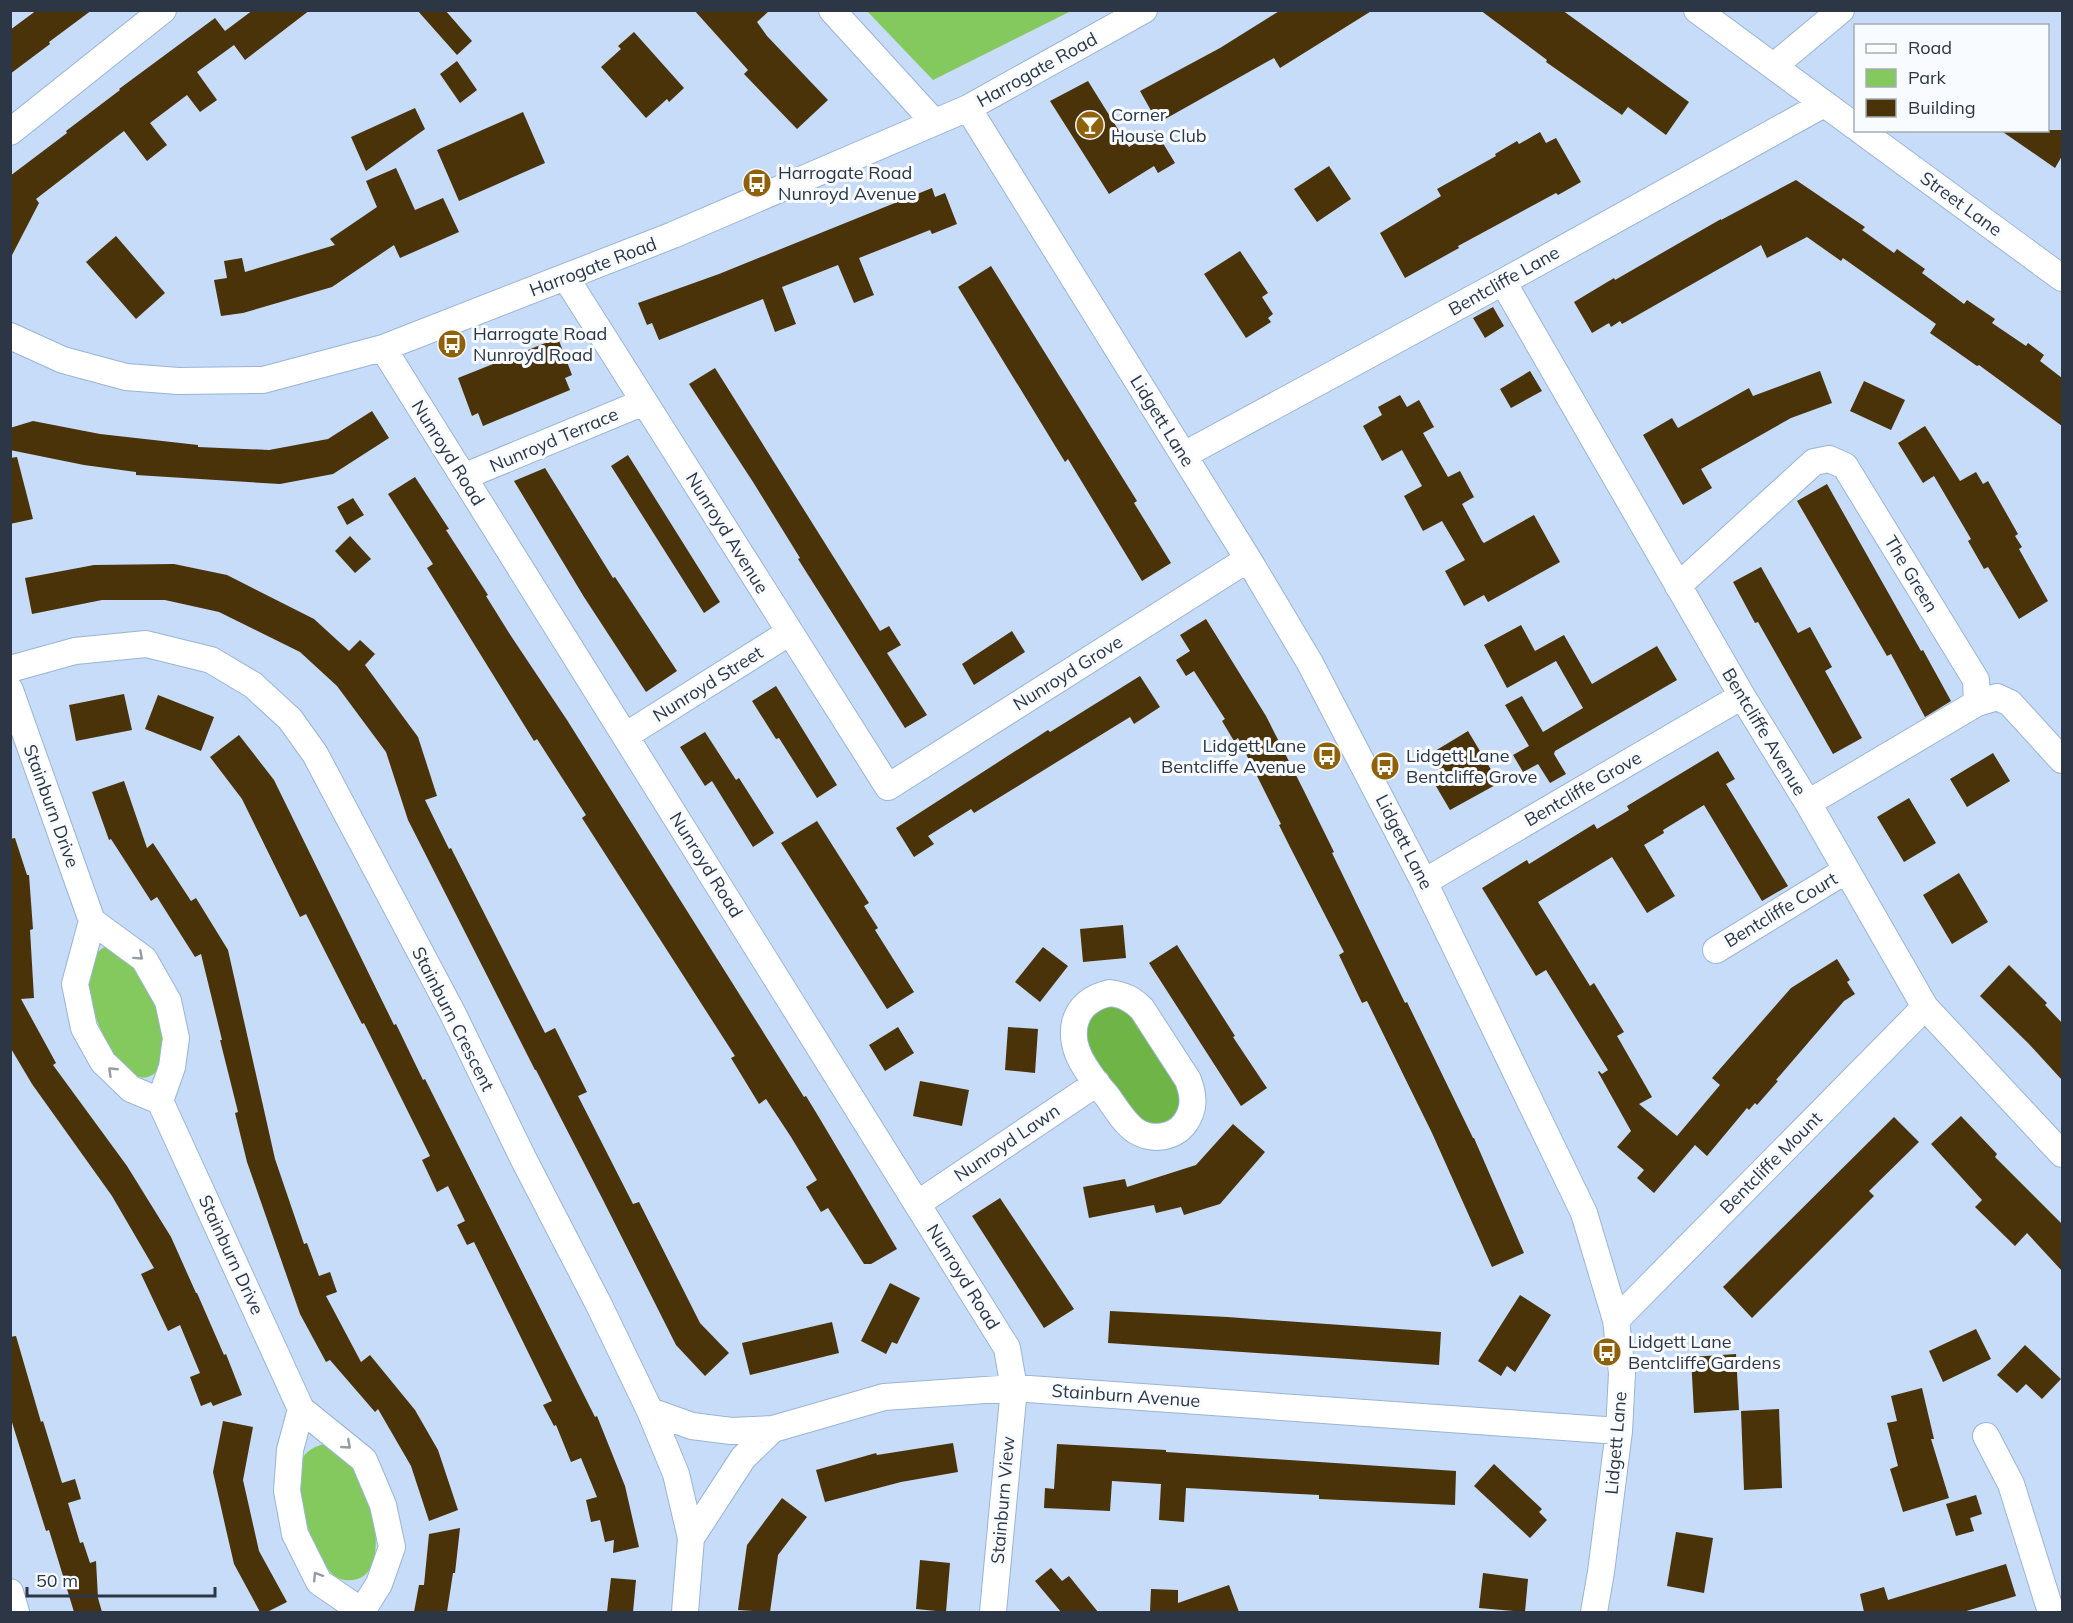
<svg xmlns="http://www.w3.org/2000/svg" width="2073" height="1623" font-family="Mulish,sans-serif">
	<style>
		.green { fill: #83c95d }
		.forest { fill: #6eb446 }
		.building { fill: #4a3209 }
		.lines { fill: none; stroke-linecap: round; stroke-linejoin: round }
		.minor-casing { stroke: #9ab4d6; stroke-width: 28 }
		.minor { stroke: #fff; stroke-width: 26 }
		.oneway { stroke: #969aa2 }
		.labels { text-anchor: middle; stroke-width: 6; stroke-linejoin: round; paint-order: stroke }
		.street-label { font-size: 18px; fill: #2c3644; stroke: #f8fbff }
		.poi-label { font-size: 18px; fill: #2c3644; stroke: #f8fbff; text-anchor: start }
	</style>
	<rect width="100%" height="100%" fill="#c6dcf8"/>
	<!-- green -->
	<path class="green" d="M867 11H1071L933 80Z
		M105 947C140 951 169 1022 163 1054 162 1059 159 1065 157 1071 153 1075 147 1079 140 1077 107 1068 65 964 105 947Z
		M326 1444C334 1450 345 1456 352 1464 355 1468 357 1475 360 1480 363 1488 368 1497 371 1505 376 1526 383 1572 357 1579 349 1581 342 1581 335 1576 313 1560 292 1487 301 1461 305 1451 316 1445 326 1444Z"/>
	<!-- forest -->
	<path class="forest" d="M1112 1006 1129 1012 1178 1087 1182 1095 1180 1114 1158 1129 1134 1117 1086 1044 1085 1027 1089 1018 1103 1007Z"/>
	<!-- building -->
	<path class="building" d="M37 10H92L49 42 50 44 10 74V30Z
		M253 10H310L245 60 234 45 197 72 217 100 200 112 187 95 150 123 167 145 147 161 124 131 36 199 39 203 10 259V176L67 133 66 131 120 90 119 89 215 18 225 31Z
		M417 10H445L472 41 457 55Z
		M694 10H770L757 22 767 36 828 100 797 129 744 74 748 70Z
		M1281 10H1373L1280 68 1274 58 1158 123 1140 91 1220 48Z
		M1480 10H1562L1689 102 1666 135 1628 107 1622 115 1546 62 1547 60Z
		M634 32 684 88 669 102 667 99 646 118 601 67 621 49 618 46Z
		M457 61 477 90 460 103 440 74Z
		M1088 81 1129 147 1155 130 1175 163 1158 173 1154 166 1109 194 1050 101Z
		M415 108 425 129 366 171 351 137Z
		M523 112 545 163 459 201 437 150Z
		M2000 130H2062V156L2055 168Z
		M1540 132 1546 143 1556 138 1581 182 1558 195 1556 193 1458 246 1459 248 1405 278 1380 233 1441 196 1437 189 1496 156 1495 154 1517 141 1519 144Z
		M1329 166 1351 199 1317 222 1294 189Z
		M396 168 415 210 443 198 459 232 400 258 394 245 332 287 243 313 221 316 214 280 227 278 224 261 242 258 245 272 335 245 330 239 377 207 366 181Z
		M1796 180 1865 227 1862 230 1894 253 1897 249 1925 269 1922 273 1964 304 1967 300 1995 319 1992 323 2026 346 2028 343 2044 355 2040 361 2062 378V426L1979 365 1977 366 1930 333 1936 324 1843 258 1841 261 1807 237 1767 258 1761 245 1622 324 1620 321 1611 327 1609 323 1592 333 1574 302 1614 278 1615 280 1721 219V220Z
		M932 188 935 197 945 193 957 224 932 234 930 230 859 258 874 295 854 303 838 265 782 287 796 324 775 332 763 299 659 340 652 323 647 325 638 303 719 274Z
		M116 236 165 293 136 319 86 262Z
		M1240 251 1268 293 1262 297 1273 314 1268 318 1271 322 1246 338 1204 274Z
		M991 266 1137 501 1134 503 1171 563 1142 581 1068 459 1065 462 958 287Z
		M1493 307 1504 326 1485 338 1473 318Z
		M558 338 572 375 565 378 570 390 483 426 478 413 472 416 458 378Z
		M715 368 880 631 889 626 901 645 887 653 927 715 905 728 798 559 800 558 753 482 689 384Z
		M1530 371 1542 391 1511 408 1500 389Z
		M1820 371 1832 403 1791 418 1701 469 1712 488 1683 505 1643 435 1672 418 1678 428 1749 388 1753 396Z
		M1864 381 1905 400 1891 430 1850 411Z
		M1400 395 1407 407 1419 400 1434 427 1423 433 1448 477 1460 471 1474 497 1462 504 1482 541 1484 543 1534 515 1560 562 1488 602 1484 595 1464 606 1445 571 1465 560 1442 521 1423 531 1404 496 1422 486 1402 450 1382 461 1363 426 1382 415 1378 407Z
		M372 411 389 438 333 474 280 484 136 475V472L84 465 10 450V428L33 421 100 434 198 445V447L269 450 328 439Z
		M1925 426 1960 481 1976 472 1983 484 1988 481 2018 534 2015 536 2022 547 2019 549 2048 601 2019 619 1988 567 1984 569 1968 541 1971 539 1934 476 1923 483 1898 443Z
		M628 455 720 602 704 613 611 466Z
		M17 457 33 519 10 524V458Z
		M545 468 613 578 615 577 677 671 646 692 584 597 514 481Z
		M415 477 449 529 446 530 488 595 486 596 511 636 567 720 804 1097 806 1096 820 1119 897 1249 871 1264H864L828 1208 821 1212 806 1187 817 1180 791 1137 766 1099 759 1104 731 1058 735 1056 582 818 586 815 537 739 534 741 427 568 433 564 388 494Z
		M1827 484 1921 651 1923 650 1951 701 1925 717 1891 654 1887 656 1797 501Z
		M353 498 364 515 347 525 337 507Z
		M350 536 371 559 355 573 335 551Z
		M174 564 227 575 314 619 349 651 360 640 375 654 365 665 418 737 437 796 425 800 449 849 451 848 545 1033 555 1028 587 1092 578 1096 633 1204 639 1202 700 1323 729 1353 705 1376 676 1345 602 1198 536 1070H535L408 820 386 752 337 686 300 652 219 612 165 600H102L32 614 25 578 94 565Z
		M1761 567 1798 633 1810 627 1832 667 1825 671 1862 738 1833 754 1758 622 1755 623 1733 582Z
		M1206 619 1266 716 1303 789 1334 852 1332 853 1405 1003 1407 1002 1473 1138H1474L1524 1253 1492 1267 1432 1133 1367 1001 1362 1003 1339 955 1344 952 1290 847 1279 825 1281 824 1238 738 1234 741 1222 721 1225 719 1194 671 1186 676 1176 660 1190 651 1180 635Z
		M1521 625 1535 651 1564 635 1592 684 1657 646 1677 680 1555 751 1554 754 1566 774 1550 783 1538 764 1523 772 1513 755 1529 746 1505 705 1522 696 1543 732 1583 708 1556 661 1507 688 1484 645Z
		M1012 631 1025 652 974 685 962 664Z
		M1140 676 1160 707 1134 724 1130 717 974 813 971 809 928 836 934 844 914 857 896 828 1048 730 1050 732Z
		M776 686 837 785 817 798 779 738 776 739 752 701Z
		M124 694 132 730 76 741 69 705Z
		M158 695 214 717 201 751 145 729Z
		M1468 731 1499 783 1450 810 1430 776 1440 771 1430 754Z
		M705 732 736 780 739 778 774 833 753 847 712 781 705 786 680 747Z
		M239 735 274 780 394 1025 396 1024 423 1080 425 1079 595 1417 597 1416 625 1486 639 1547 613 1553 614 1540 605 1542 600 1520 591 1522 586 1500 597 1497 581 1458 571 1462 556 1425 554 1426 543 1405 552 1401 474 1242 467 1245 457 1225 465 1221 448 1186 437 1192 422 1160 430 1156 364 1023 362 1024 306 914 300 917 242 799 210 757Z
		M1718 751 1735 779 1726 784 1788 886 1762 901 1704 805 1663 830 1664 833 1644 845 1675 896 1647 913 1612 857 1538 902 1590 986 1594 983 1624 1032 1617 1036 1652 1097 1639 1104 1677 1136 1720 1085 1712 1078 1791 988 1837 959 1850 980 1847 982 1855 994 1844 1001 1776 1080 1778 1081 1757 1105 1755 1103 1749 1110 1747 1108 1707 1156 1695 1145 1654 1193 1637 1178 1644 1170 1617 1147 1631 1131 1598 1072 1599 1071 1602 1074 1608 1070 1546 970 1536 976 1482 888 1527 860 1529 864 1594 824 1597 829 1629 810 1627 806Z
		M1993 753 2010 781 1967 807 1950 779Z
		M124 781 147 848 153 843 191 901 196 898 228 950 275 1159 304 1244 307 1243 319 1276 330 1272 337 1292 326 1296 361 1362 370 1355 415 1410 438 1450 458 1510 429 1521 411 1466 378 1409 375 1412 330 1360 326 1362 300 1314 247 1162 235 1113 238 1112 220 1040H222L201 954 195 957 157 897 151 901 111 839 109 840 92 792Z
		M1909 798 1936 843 1904 862 1877 817Z
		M817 821 869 903 864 906 878 928 875 930 914 992 887 1009 781 843Z
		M15 838 27 875H29L33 929 30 930 34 998 21 999 56 1063 53 1065 127 1166 171 1237 196 1293H197L224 1355 226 1354 242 1395 213 1406 211 1402 201 1406 190 1377 200 1373 180 1325 168 1331 141 1274 154 1268 112 1196 32 1084 10 1047V839Z
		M1959 873 1988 922 1952 944 1923 895Z
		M1123 925 1126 958 1083 962 1080 929Z
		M1177 945 1235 1036 1233 1037 1267 1088 1241 1106 1149 963Z
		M1043 947 1068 966 1040 1002 1015 982Z
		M2009 965 2047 1003 2045 1005 2062 1023V1080L2028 1043 1980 996Z
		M898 1027 914 1053 885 1071 869 1045Z
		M1008 1027 1038 1029 1035 1073 1005 1070Z
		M920 1081 969 1090 962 1126 913 1116Z
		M1961 1116 1997 1154 1995 1157 2062 1224V1271L2027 1233 2015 1246 1975 1207 1982 1200 1931 1144Z
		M1894 1117 1919 1142 1869 1191 1874 1196 1752 1318 1723 1287Z
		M1233 1124 1265 1152 1220 1204 1184 1215 1181 1207 1156 1213 1154 1205 1089 1218 1083 1187 1125 1179 1127 1187 1196 1165Z
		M1000 1198 1074 1309 1044 1328 972 1216Z
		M890 1283 920 1298 897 1344 892 1342 886 1354 861 1341Z
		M1520 1295 1551 1315 1515 1372 1507 1366 1501 1376 1478 1361Z
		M1110 1311 1227 1317 1441 1332 1439 1365 1108 1343Z
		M832 1322 839 1353 750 1375 742 1343Z
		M1976 1329 1991 1359 1943 1382 1929 1351Z
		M16 1336 41 1422 43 1421 62 1483 75 1479 81 1499 68 1503 80 1543 83 1542 90 1563 96 1561 98 1598 102 1612H74L49 1530 46 1531 10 1416V1337Z
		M2025 1345 2061 1379 2042 1399 2026 1384 2017 1393 1997 1375Z
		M1736 1354 1739 1410 1694 1413 1691 1357Z
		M1922 1388 1934 1439H1931L1949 1498 1903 1512 1890 1469 1898 1466 1887 1423 1897 1421 1891 1396Z
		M1779 1409 1782 1488 1744 1490 1741 1411Z
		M223 1421 253 1427 243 1480 259 1551 287 1602 267 1612H260L234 1564 225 1525 213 1472Z
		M953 1443 958 1472 901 1482 825 1502 816 1470 876 1453 877 1455Z
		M1057 1444 1166 1450V1452L1456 1471 1455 1505 1319 1499V1495L1186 1488 1184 1522 1159 1520 1161 1484 1112 1481 1110 1511 1044 1508 1045 1488 1054 1489Z
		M1494 1464 1542 1509 1539 1512 1547 1520 1530 1538 1474 1486Z
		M1976 1495 1982 1514 1970 1518 1974 1531 1956 1536 1946 1504Z
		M782 1498 807 1517 778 1555 770 1612 738 1610 747 1545Z
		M460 1528 455 1573H453L447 1612H414L419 1585H424L429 1534Z
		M1676 1532 1713 1538 1704 1593 1667 1586Z
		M920 1560 950 1563 946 1612 916 1609Z
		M2006 1564 2016 1596 1963 1612H1864L1860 1594 1884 1587 1888 1600Z
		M1051 1568 1062 1581 1069 1576 1098 1612H1061L1035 1581Z
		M1483 1573 1528 1579 1525 1612 1479 1608Z
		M611 1578 636 1580 633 1612H607Z
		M1229 1585 1239 1612H1150L1151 1589 1178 1590V1603Z"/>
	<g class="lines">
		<!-- minor casing -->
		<g class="minor-casing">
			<path id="minor" d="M832 10 934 122
				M1697 10 1856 127
				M1774 66 1841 10
				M968 108 1248 559 1310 663 1424 882 1584 1213 1616 1320 1622 1373 1619 1431 1601 1572 1594 1612
				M1860 130 2062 278
				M10 132 163 10
				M566 278 888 787 1248 559
				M1503 282 1742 696 1808 803 1925 1007 2062 1154
				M10 336 63 360 126 377 178 381 263 380 383 348 673 235 968 108 1144 10
				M383 348 1007 1348 1014 1388 993 1612
				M1184 455 1503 282 1824 104
				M463 477 644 402
				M1678 586 1814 462 1829 459 1845 466 1976 680 1977 703 1808 803
				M10 669 75 651 146 644 211 660 253 685 290 719 315 754 452 1012 523 1158 599 1305 650 1411 676 1474 691 1538 685 1612
				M10 690 92 921 144 959 168 1001 176 1038 172 1067 160 1101
				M1977 703 1997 697 2010 703 2062 760
				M625 736 790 632
				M1424 882 1742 696
				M92 921 75 984 84 1028 103 1062 131 1089 160 1101 301 1409 364 1460 383 1505 392 1547 379 1584 362 1611
				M1716 950 1845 871
				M1110 993C1124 995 1132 999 1142 1009L1188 1080C1194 1096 1195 1109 1185 1123 1174 1138 1152 1141 1136 1131 1124 1123 1115 1107 1107 1096 1099 1087 1091 1077 1085 1067 1065 1036 1071 1001 1110 993Z
				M917 1204 1097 1083
				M1616 1320 1925 1007
				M301 1409 290 1450 287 1491 295 1534 319 1582 363 1612
				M650 1411 692 1426 731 1431 773 1429
				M1986 1436 2011 1484 2051 1612
				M691 1538 743 1458 773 1429 884 1397 1014 1388 1619 1431
				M10 1592 16 1612"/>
		</g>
		<!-- minor -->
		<use href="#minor" class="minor"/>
	</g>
	<!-- one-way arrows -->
	<defs><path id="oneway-chevron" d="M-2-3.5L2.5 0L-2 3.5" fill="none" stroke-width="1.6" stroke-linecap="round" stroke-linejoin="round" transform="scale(1.5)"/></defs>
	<g class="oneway">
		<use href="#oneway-chevron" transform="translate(139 956) rotate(42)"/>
		<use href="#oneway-chevron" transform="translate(112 1071) rotate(-136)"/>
		<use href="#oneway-chevron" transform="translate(347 1445) rotate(41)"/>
		<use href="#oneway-chevron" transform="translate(317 1576) rotate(-122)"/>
	</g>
	<!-- icons -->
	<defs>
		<g id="bar-disc" transform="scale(1.5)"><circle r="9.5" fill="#8f610a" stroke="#f8fbff"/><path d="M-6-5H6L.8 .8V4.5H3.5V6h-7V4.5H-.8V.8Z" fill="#fff"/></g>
		<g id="bus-disc" transform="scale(1.5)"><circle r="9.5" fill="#8f610a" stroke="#f8fbff"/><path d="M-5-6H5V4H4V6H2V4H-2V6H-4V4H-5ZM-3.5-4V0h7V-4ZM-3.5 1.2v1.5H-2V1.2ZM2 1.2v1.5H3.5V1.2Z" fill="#fff"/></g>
	</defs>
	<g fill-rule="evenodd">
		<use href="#bar-disc" x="1090" y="125"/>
		<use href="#bus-disc" x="757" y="183"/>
		<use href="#bus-disc" x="452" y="344"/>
		<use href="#bus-disc" x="1327" y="756"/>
		<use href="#bus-disc" x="1385" y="766"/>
		<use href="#bus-disc" x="1607" y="1352"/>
	</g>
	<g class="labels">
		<!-- street labels -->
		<g class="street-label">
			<text transform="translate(1037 70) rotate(-29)" y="6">Harrogate Road</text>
			<text transform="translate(1961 204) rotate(36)" y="6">Street Lane</text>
			<text transform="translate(593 267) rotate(-21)" y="6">Harrogate Road</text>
			<text transform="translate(1504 281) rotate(-29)" y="6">Bentcliffe Lane</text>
			<text transform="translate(1162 421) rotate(58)" y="6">Lidgett Lane</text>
			<text transform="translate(554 440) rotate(-23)" y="6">Nunroyd Terrace</text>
			<text transform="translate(448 453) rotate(58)" y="6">Nunroyd Road</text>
			<text transform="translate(727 533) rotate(58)" y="6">Nunroyd Avenue</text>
			<text transform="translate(1911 574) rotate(59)" y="6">The Green</text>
			<text transform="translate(1068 673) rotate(-32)" y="6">Nunroyd Grove</text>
			<text transform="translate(708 684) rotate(-32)" y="6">Nunroyd Street</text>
			<text transform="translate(1764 732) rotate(59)" y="6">Bentcliffe Avenue</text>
			<text transform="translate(1583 789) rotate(-30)" y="6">Bentcliffe Grove</text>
			<text transform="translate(51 806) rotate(70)" y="6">Stainburn Drive</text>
			<text transform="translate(1404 842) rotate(63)" y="6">Lidgett Lane</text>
			<text transform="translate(706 865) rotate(58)" y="6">Nunroyd Road</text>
			<text transform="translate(1781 910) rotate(-31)" y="6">Bentcliffe Court</text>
			<text transform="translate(453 1019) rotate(63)" y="6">Stainburn Crescent</text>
			<text transform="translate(1007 1143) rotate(-34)" y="6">Nunroyd Lawn</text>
			<text transform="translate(1771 1163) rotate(-45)" y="6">Bentcliffe Mount</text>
			<text transform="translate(231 1255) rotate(65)" y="6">Stainburn Drive</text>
			<text transform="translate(963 1277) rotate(58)" y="6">Nunroyd Road</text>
			<text transform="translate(1126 1396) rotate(4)" y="6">Stainburn Avenue</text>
			<text transform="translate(1616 1443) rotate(-85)" y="6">Lidgett Lane</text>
			<text transform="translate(1003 1500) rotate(-85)" y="6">Stainburn View</text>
		</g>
		<!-- poi labels -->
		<g class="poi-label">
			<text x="1111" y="121">Corner<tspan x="1111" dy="21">House Club</tspan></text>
			<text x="778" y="179">Harrogate Road<tspan x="778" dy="21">Nunroyd Avenue</tspan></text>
			<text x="473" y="340">Harrogate Road<tspan x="473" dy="21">Nunroyd Road</tspan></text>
			<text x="1306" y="752" text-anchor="end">Lidgett Lane<tspan x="1306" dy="21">Bentcliffe Avenue</tspan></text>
			<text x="1406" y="762">Lidgett Lane<tspan x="1406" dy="21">Bentcliffe Grove</tspan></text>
			<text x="1628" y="1348">Lidgett Lane<tspan x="1628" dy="21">Bentcliffe Gardens</tspan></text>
		</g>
	</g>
	<!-- border -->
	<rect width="2073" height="1623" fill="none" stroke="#2c3644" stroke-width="24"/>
	<!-- legend -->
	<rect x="1854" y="24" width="195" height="108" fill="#f8fbff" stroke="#a6acb4" stroke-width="1.5"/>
	<rect x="1866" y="44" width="30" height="9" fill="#ffffff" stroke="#a6acb4" stroke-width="1.5"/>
	<text x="1908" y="54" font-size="18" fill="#2c3644">Road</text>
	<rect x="1866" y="69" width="30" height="18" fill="#83c95d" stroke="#a6acb4" stroke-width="1.5"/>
	<text x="1908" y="84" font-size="18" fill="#2c3644">Park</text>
	<rect x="1866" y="99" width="30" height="18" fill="#4a3209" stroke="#a6acb4" stroke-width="1.5"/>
	<text x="1908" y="114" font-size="18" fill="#2c3644">Building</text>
	<!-- scale -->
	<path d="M27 1587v9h188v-9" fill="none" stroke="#2c3644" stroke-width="3"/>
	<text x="36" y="1587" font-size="18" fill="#2c3644" stroke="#f8fbff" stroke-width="4.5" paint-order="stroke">50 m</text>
</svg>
